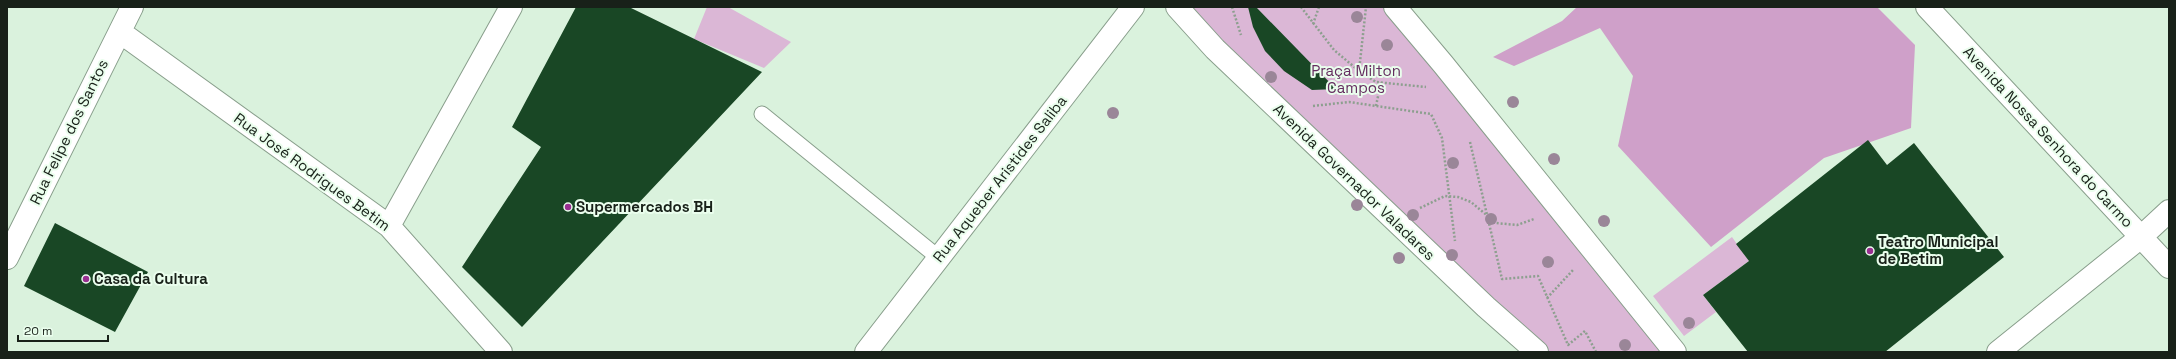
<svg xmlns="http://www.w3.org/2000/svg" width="2176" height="359" font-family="'Space Grotesk',sans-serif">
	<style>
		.green { fill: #dbb7d6 }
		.forest { fill: #cfa0c9 }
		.building { fill: #194725 }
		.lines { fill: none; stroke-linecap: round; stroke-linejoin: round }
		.lane-casing { stroke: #889e8b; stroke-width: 17 }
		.street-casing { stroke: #889e8b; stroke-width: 24 }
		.secondary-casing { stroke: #889e8b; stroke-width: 24 }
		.path { stroke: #8d9f8f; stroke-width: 2.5; stroke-dasharray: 2 2; stroke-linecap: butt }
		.lane { stroke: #fff; stroke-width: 15 }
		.street { stroke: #fff; stroke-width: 22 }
		.secondary { stroke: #fff; stroke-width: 22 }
		.tree { fill: #9a8698 }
		.poi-dot { fill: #992f91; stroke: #eafeed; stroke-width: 1.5 }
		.labels { text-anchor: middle; stroke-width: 4; stroke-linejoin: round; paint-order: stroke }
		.park-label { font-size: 15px; fill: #652d60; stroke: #eafeed }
		.street-label { font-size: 15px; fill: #182119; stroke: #eafeed }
		.poi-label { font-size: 15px; font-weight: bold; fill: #182119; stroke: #eafeed; text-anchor: start }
	</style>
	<rect width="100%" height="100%" fill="#daf2dd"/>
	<!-- green -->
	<path class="green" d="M707 7H728L791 42 764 68 694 39Z
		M1182 7H1387L1664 352H1543Z
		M1732 237 1749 261 1703 295 1716 312 1684 336 1653 296Z"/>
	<!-- forest -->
	<path class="forest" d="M1577 7H1877L1915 45 1911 128 1824 158 1711 247 1618 146 1633 76 1600 28 1514 66 1493 57 1562 21Z"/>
	<!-- building -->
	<path class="building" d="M576 7H629L762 72 522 327 462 267 541 147 512 127Z
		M1248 7H1256L1336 89 1312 90 1284 71 1265 51 1253 27Z
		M1868 140 1887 165 1914 143 2004 257 1885 352H1748L1703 295 1749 261 1736 244Z
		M55 223 148 272 115 332 24 286Z"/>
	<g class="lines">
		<!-- lane casing -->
		<g class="lane-casing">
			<path id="lane" d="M762 114 939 258"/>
		</g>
		<!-- street casing -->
		<g class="street-casing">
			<path id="street" d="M1927 7 2169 267
				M120 32 389 226 501 352
				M389 226 511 7
				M7 258 132 7
				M866 352 1133 7
				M1998 352 2141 237 2169 211"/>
		</g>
		<!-- secondary casing -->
		<g class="secondary-casing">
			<path id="secondary" d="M1177 7 1215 49 1486 307 1537 352
				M1395 7 1443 64 1675 352"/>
		</g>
		<!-- path -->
		<path class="path" d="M1232 7 1241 35
			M1301 7 1334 50 1359 71 1376 82 1426 87
			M1313 24 1319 7
			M1359 71 1366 7
			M1313 106 1349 102 1431 114 1442 138 1455 241
			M1376 106 1381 82
			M1470 142 1502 279 1538 276 1568 345 1585 331 1596 352
			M1420 208 1445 196 1458 197 1471 202 1496 223 1517 225 1534 219
			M1547 298 1574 269"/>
		<!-- lane -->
		<use href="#lane" class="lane"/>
		<!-- street -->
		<use href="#street" class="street"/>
		<!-- secondary -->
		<use href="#secondary" class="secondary"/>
	</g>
	<!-- trees -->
	<g class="tree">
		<circle cx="1357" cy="17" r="6"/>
		<circle cx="1387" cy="45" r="6"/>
		<circle cx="1271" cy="77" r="6"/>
		<circle cx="1513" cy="102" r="6"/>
		<circle cx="1113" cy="113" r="6"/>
		<circle cx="1554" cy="159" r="6"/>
		<circle cx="1453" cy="163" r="6"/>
		<circle cx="1357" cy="205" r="6"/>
		<circle cx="1413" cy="215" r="6"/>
		<circle cx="1491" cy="219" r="6"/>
		<circle cx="1604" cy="221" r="6"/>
		<circle cx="1452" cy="255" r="6"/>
		<circle cx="1399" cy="258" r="6"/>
		<circle cx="1548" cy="262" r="6"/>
		<circle cx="1689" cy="323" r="6"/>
		<circle cx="1625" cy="345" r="6"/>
	</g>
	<!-- markers -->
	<g class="poi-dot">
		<circle cx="568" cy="207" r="4"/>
		<circle cx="1870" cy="251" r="4"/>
		<circle cx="86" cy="279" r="4"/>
	</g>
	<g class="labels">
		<!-- park labels -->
		<g class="park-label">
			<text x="1356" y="76">Praça Milton<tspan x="1356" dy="17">Campos</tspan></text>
		</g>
		<!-- street labels -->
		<g class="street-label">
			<text transform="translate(69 132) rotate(-64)" y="5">Rua Felipe dos Santos</text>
			<text transform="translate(2048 137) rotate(47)" y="5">Avenida Nossa Senhora do Carmo</text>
			<text transform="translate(312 172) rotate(36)" y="5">Rua José Rodrigues Betim</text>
			<text transform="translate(1000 179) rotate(-52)" y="5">Rua Aqueber Aristides Saliba</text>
			<text transform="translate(1354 182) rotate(44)" y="5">Avenida Governador Valadares</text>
		</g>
		<!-- poi labels -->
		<g class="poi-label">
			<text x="576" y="212">Supermercados BH</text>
			<text x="1878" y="247">Teatro Municipal<tspan x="1878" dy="17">de Betim</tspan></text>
			<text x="94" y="284">Casa da Cultura</text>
		</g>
	</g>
	<!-- border -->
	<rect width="2176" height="359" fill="none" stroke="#182119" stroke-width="16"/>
	<!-- scale -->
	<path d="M18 335v6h90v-6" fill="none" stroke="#182119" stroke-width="2"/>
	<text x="24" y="335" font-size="12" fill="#182119" stroke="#eafeed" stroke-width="3" paint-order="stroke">20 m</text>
</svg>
